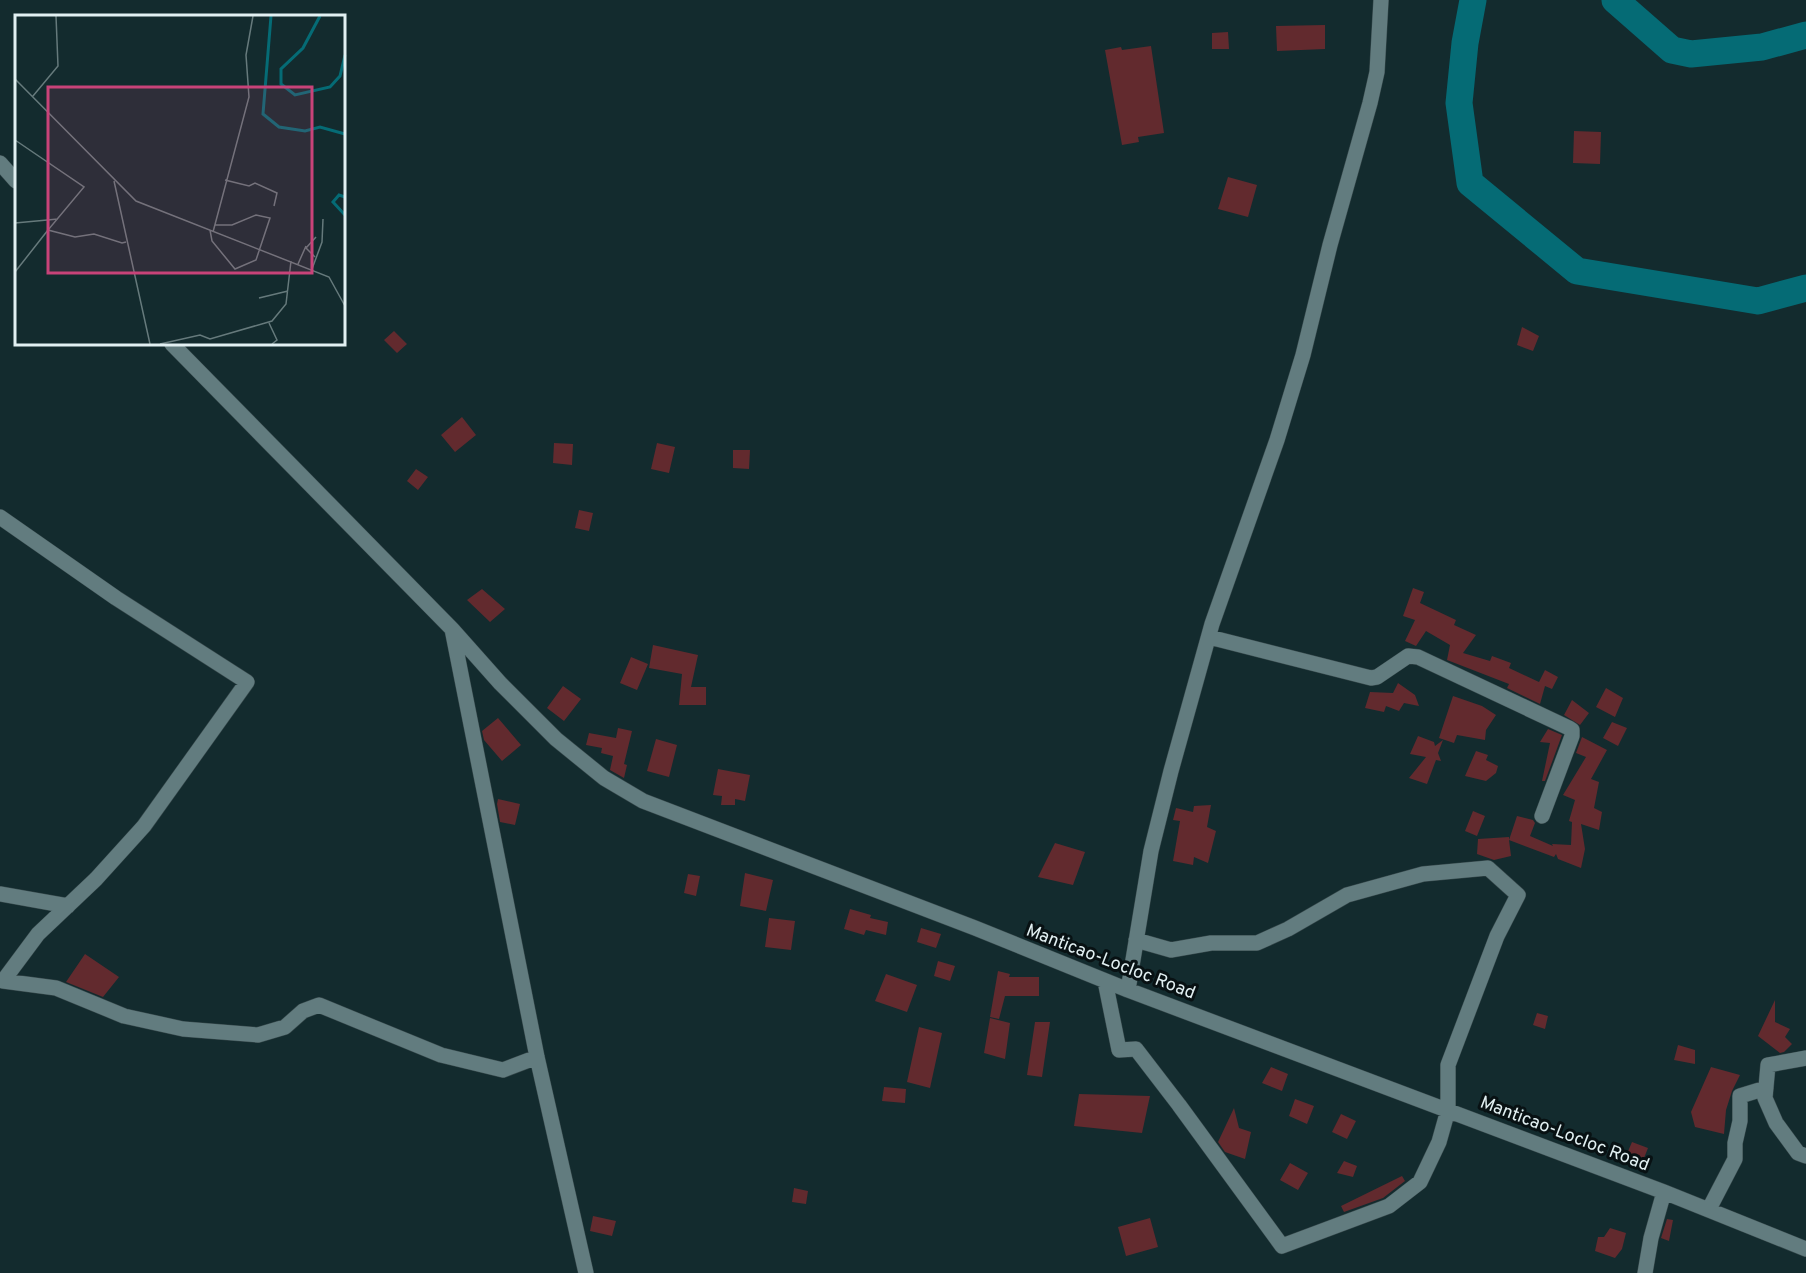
<svg xmlns="http://www.w3.org/2000/svg" width="1806" height="1273" font-family="Overpass,sans-serif">
	<style>
		.lines { fill: none; stroke-linecap: round; stroke-linejoin: round }
		.river { stroke: #056b75; stroke-width: 27 }
		.building { fill: #622a2e }
		.minor-casing { stroke: #36484b; stroke-width: 16 }
		.minor { stroke: #627c7f; stroke-width: 15 }
		.labels { text-anchor: middle; stroke-width: 6; stroke-linejoin: round; paint-order: stroke }
		.street-label { font-size: 18px; fill: #e2f0f2; stroke: #081113 }
		.inset-river { fill: none; stroke: #056b75; stroke-width: 3 }
		.inset-road { fill: none; stroke: #667a7c; stroke-width: 1.5 }
		.view { fill: #c84379; fill-opacity: 0.15; stroke: #c84379; stroke-width: 3 }
		.inset-edge { fill: none; stroke: #e2f0f2; stroke-width: 3 }
	</style>
	<rect width="100%" height="100%" fill="#132b2e"/>
	<g class="lines">
		<!-- river -->
		<path class="river" d="M1473 0 1465 43 1459 103 1470 183 1577 271 1758 301 1806 288
			M1615 0 1672 50 1691 54 1762 47 1806 35"/>
	</g>
	<!-- building -->
	<path class="building" d="M1325 25V49L1277 51 1276 26Z
		M1228 32 1229 49H1212V33Z
		M1151 46 1164 133 1138 137 1139 142 1122 145 1105 50 1121 47 1122 50Z
		M1574 131 1601 132 1600 164 1573 163Z
		M1228 177 1257 185 1248 217 1218 209Z
		M1522 327 1539 336 1533 351 1517 345Z
		M394 331 407 344 397 353 384 340Z
		M462 417 476 435 455 452 441 435Z
		M554 443 573 444 572 465 553 463Z
		M657 443 675 447 669 473 651 469Z
		M733 450H750L749 469 733 468Z
		M416 469 428 477 418 490 407 481Z
		M579 510 593 513 589 531 575 528Z
		M1413 588 1424 592 1420 603 1456 620 1454 625 1476 635 1463 653 1490 661 1492 656 1511 663 1509 668 1539 682 1545 670 1558 677 1552 689 1545 686 1540 704 1507 688 1509 684 1447 660 1450 645 1426 631 1416 646 1405 641 1415 620 1403 616Z
		M482 589 505 609 490 622 467 600Z
		M653 645 698 655 691 687H706V705H679L682 674 649 668Z
		M631 657 648 664 637 690 620 683Z
		M1398 683 1415 695 1419 706 1404 703 1399 711 1386 706 1384 712 1365 708 1370 692 1393 693Z
		M563 686 581 699 564 721 547 708Z
		M1606 688 1623 698 1615 717 1596 707Z
		M1453 696 1482 706 1496 715 1486 730 1485 740 1457 735 1454 743 1439 738Z
		M1572 700 1589 713 1580 725 1564 715Z
		M498 718 521 745 502 761 484 740 482 731Z
		M1612 722 1627 728 1618 746 1603 738Z
		M618 728 632 731 624 764 627 765 624 778 610 770 613 756 601 753 602 748 586 745 589 733 616 738Z
		M1548 729 1562 735 1545 781H1542L1550 743 1540 742Z
		M1418 736 1434 742 1435 746 1443 740 1438 753 1441 761 1436 760 1427 784 1409 778 1426 757 1410 754Z
		M1582 737 1607 750 1591 779 1599 782 1594 808 1602 812 1599 830 1581 824 1585 849 1581 868 1558 859 1556 854 1554 857 1509 840 1511 856 1494 860 1477 854 1478 839 1509 837V840L1517 816 1533 820 1535 823 1530 836 1553 846 1552 844 1571 845 1572 822 1569 821 1575 800 1563 795 1586 757 1576 753Z
		M656 739 677 745 669 777 647 771Z
		M1476 751 1488 755 1486 760 1498 766 1496 773 1486 781 1465 776Z
		M718 769 750 775 745 801 735 799V805H721L722 796 713 795Z
		M498 799 520 804 515 825 500 822 497 804Z
		M1211 805 1207 827 1216 831 1208 863 1194 857 1193 865 1173 861 1180 821 1173 820 1176 808 1193 812 1194 806Z
		M1473 811 1485 816 1477 836 1465 831Z
		M1055 843 1085 852 1073 885 1038 877Z
		M745 873 773 880 766 911 740 906Z
		M688 874 700 876 696 896 684 893Z
		M850 909 871 915 870 918 888 922 886 935 866 930 864 935 844 929Z
		M769 918 795 921 791 950 765 947Z
		M921 928 941 934 936 948 917 942Z
		M85 954 119 977 103 997 66 982Z
		M938 961 955 966 950 981 934 976Z
		M998 971 1010 974 1009 977H1039V996H1005L999 1019 990 1017Z
		M886 974 917 985 907 1012 875 1001Z
		M1775 1000V1022L1790 1029 1785 1037 1792 1044 1784 1052 1780 1053 1758 1036Z
		M1537 1013 1548 1016 1545 1029 1533 1025Z
		M990 1018 1010 1023 1005 1059 984 1053Z
		M1035 1022H1050L1042 1077 1027 1075Z
		M919 1027 942 1033 930 1088 907 1082Z
		M1678 1045 1695 1050V1064L1674 1060Z
		M1271 1067 1288 1074 1282 1091 1262 1083Z
		M1711 1067 1740 1075 1732 1091 1726 1110 1724 1134 1695 1127 1691 1112Z
		M884 1087 906 1089 905 1103 882 1101Z
		M1079 1094 1150 1096 1142 1133 1074 1126Z
		M1295 1099 1314 1106 1307 1124 1289 1116Z
		M1234 1108 1239 1128 1251 1132 1245 1159 1225 1152 1218 1142Z
		M1341 1114 1356 1121 1347 1139 1332 1132Z
		M1632 1142 1648 1148 1642 1163 1626 1156Z
		M1344 1161 1357 1166 1353 1177 1337 1173Z
		M1290 1163 1308 1173 1298 1190 1280 1180Z
		M1402 1176 1405 1181 1383 1198 1344 1212 1341 1206Z
		M794 1188 808 1191 806 1204 792 1202Z
		M593 1216 616 1221 612 1236 590 1231Z
		M1150 1218 1158 1247 1126 1256 1118 1227Z
		M1667 1219 1673 1220 1669 1241 1661 1238Z
		M1610 1228 1626 1233 1622 1249 1615 1258 1595 1251 1598 1237H1604Z"/>
	<g class="lines">
		<!-- minor casing -->
		<g class="minor-casing">
			<path id="minor" d="M0 163 16 181
				M172 344 452 629 500 683 556 739 604 778 643 801 975 928 1128 990 1664 1192 1806 1249
				M0 517 116 598 247 682 144 826 96 879 38 934 3 981 56 988 124 1016 183 1029 258 1035 285 1027 303 1011 319 1005 441 1055 503 1070 537 1057
				M452 629 537 1057 586 1273
				M1209 637 1371 678 1377 677 1408 656 1418 657 1569 728 1572 730V736L1542 816
				M0 894 68 906
				M1105 981 1119 1050 1136 1049 1179 1105 1282 1246 1389 1206 1420 1182 1439 1142 1448 1110V1065L1497 936 1518 895 1488 868 1423 874 1347 895 1288 929 1257 943H1211L1171 950 1136 940
				M1128 990 1151 851 1171 771 1212 624 1277 440 1303 355 1330 245 1370 103 1377 72 1381 0
				M1806 1058 1768 1065 1765 1098 1776 1123 1798 1153 1806 1156
				M1709 1209 1735 1159V1143L1740 1121V1096L1766 1088
				M1645 1273 1651 1238 1664 1192"/>
		</g>
		<!-- minor -->
		<use href="#minor" class="minor"/>
	</g>
	<g class="labels">
		<!-- street labels -->
		<g class="street-label">
			<text transform="translate(1111 961) rotate(21)" y="6">Manticao-Locloc Road</text>
			<text transform="translate(1565 1133) rotate(21)" y="6">Manticao-Locloc Road</text>
		</g>
	</g>
	<!-- overview -->
	<g transform="translate(15 15)">
		<rect width="330" height="330" fill="#132b2e"/>
		<path class="inset-river" d="M256 1 248 99 264 112 290 116 305 112 330 119M305 1 288 33 266 54V69L280 80 315 72 325 61 330 40M330 182 324 180 318 187 330 200"/>
		<path class="inset-road" d="M0 64 121 186 314 262 330 291M18 81 43 51 41 1M0 125 69 172 33 215 60 222 79 219 107 228 111 227M210 165 234 171 240 168 262 178 259 191M99 166 135 329M0 208 43 204M195 215 197 226 220 254 241 245 255 203 241 200 217 210H200M198 217 234 82 231 40 238 1M300 242 291 233 301 222M283 249 291 231M297 254 307 227 308 204M0 257 33 215M244 283 273 276M254 308 262 325 257 329M145 329 185 320 195 324 257 306 271 289 276 246"/>
		<path class="view" d="M33 72H297V258H33Z"/>
		<rect width="330" height="330" class="inset-edge"/>
	</g>
</svg>
